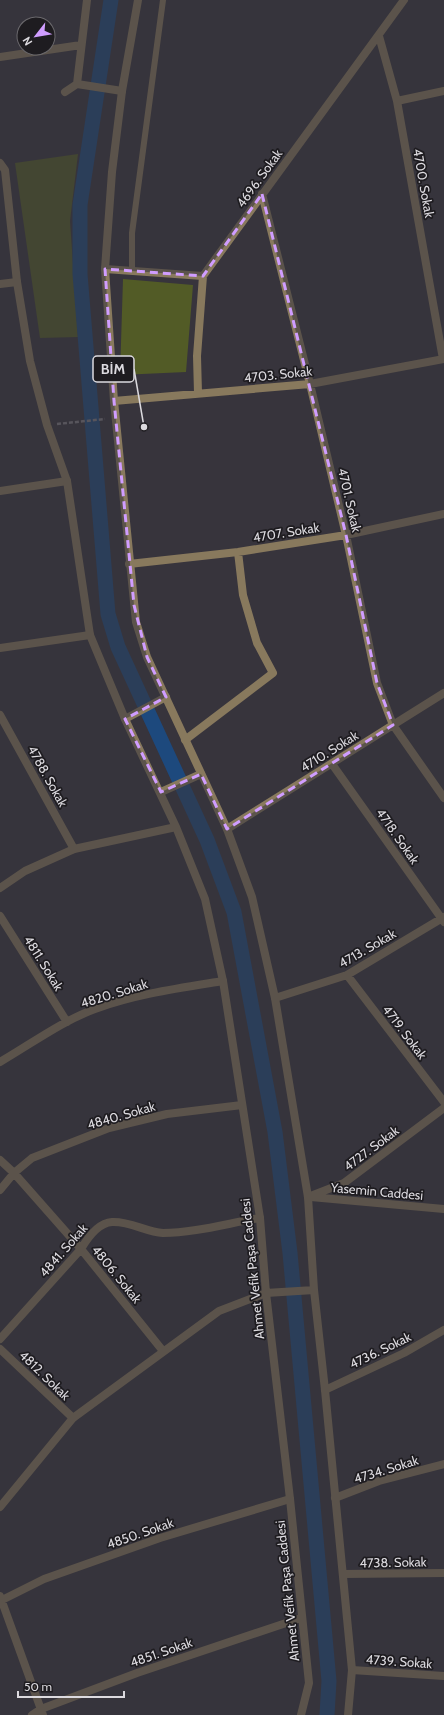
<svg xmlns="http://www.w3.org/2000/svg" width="444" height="1715" font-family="Cabin,sans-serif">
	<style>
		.green { fill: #525b26 }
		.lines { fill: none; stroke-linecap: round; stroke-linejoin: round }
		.canal { stroke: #1d497d; stroke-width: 15 }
		.path { stroke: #7f7c83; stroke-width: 2.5; stroke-dasharray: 4 2; stroke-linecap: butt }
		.service { stroke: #88795d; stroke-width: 6 }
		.minor { stroke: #88795d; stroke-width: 8 }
		.tertiary { stroke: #88795d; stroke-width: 8 }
		.marked { fill: none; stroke: #d09dff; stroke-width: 3; stroke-dasharray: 8 5; stroke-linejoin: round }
		.labels { text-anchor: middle; stroke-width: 3.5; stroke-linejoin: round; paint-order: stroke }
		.street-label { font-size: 13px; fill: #dcdadf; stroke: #1e1c20 }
		.leader { fill: none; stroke: #dcdadf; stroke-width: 1.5 }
		.callout-dot { fill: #dcdadf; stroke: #1e1c20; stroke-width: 1.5 }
		.callout { fill: #1e1c20; stroke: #dcdadf; stroke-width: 1.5 }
		.callout-label { font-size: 14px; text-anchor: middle; font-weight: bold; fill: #dcdadf }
	</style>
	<rect width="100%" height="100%" fill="#37343c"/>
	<!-- green -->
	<path class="green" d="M78 154 70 221 78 337 40 338 15 163Z
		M123 279 193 285 186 372 120 375Z"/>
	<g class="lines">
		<!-- canal -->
		<path class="canal" d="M111 0 80 205V274L108 614 118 647 207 840 234 912 275 1132 290 1253 329 1681 327 1715"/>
		<!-- path -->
		<path class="path" d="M57 424 105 419"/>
		<!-- service -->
		<path class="service" d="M132 271V233L163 0"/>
		<!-- minor -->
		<path class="minor" d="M87 0 77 84 122 91
			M379 36 397 101 443 359
			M0 57 81 45
			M65 92 77 84
			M397 101 444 91
			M262 194 310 384 346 535 377 683 393 725 444 798
			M105 269 203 276
			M0 284 17 282
			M198 393 197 356 203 276 404 0
			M114 401 310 384 444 359
			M0 491 67 481
			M129 564 238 552 346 535 444 514
			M0 648 90 635
			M0 715 74 849
			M125 719 166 697
			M185 740 273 673 257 643 243 595 238 552
			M332 764 444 922
			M161 792 201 774
			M227 829 444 693
			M0 916 67 1022
			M347 975 444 1102
			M275 998 347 975 444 917
			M0 1062C31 1044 62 1021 95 1009 136 994 180 988 223 981
			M0 1160 14 1173 81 1249 163 1351
			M0 1190 14 1173 32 1158 109 1128 167 1114 242 1105
			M308 1197 344 1183 444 1108
			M311 1197 444 1209
			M0 1339 81 1249C88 1237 98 1223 112 1222 130 1221 146 1232 163 1233 194 1233 229 1223 260 1218
			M0 1349 73 1418
			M325 1390 404 1353 444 1330
			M335 1498 379 1481 444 1464
			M343 1574 444 1573
			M0 1596 43 1715
			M2 1600 44 1579 160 1538 290 1499
			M352 1670 444 1676
			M32 1715 41 1709 137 1673 301 1618"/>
		<!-- tertiary -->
		<path class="tertiary" d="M138 0 122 91 112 172 105 269 114 401 136 622 147 657 227 829 252 897 275 998 308 1197 314 1290 325 1390 352 1670 348 1715
			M0 163 5 170 17 282 30 361 47 425 67 481 90 635 125 719 176 827 74 849 25 871 0 888
			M176 827 205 899 223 981 260 1218 266 1293 290 1499 309 1683 301 1715
			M0 1507 73 1418 219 1311 266 1293 314 1290"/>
	</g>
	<!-- marked area -->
	<path d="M0 0H444V1715H0ZM262 194 346 535 377 683 393 725 227 829 201 774 161 792 125 719 166 697 147 657 134 605 114 401 105 269 203 276Z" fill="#37343c" fill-opacity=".55" fill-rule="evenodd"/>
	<path class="marked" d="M262 194 346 535 377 683 393 725 227 829 201 774 161 792 125 719 166 697 147 657 134 605 114 401 105 269 203 276Z"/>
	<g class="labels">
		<!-- street labels -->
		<g class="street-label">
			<text transform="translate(259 178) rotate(-54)" y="5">4696. Sokak</text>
			<text transform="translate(424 183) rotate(80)" y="5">4700. Sokak</text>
			<text transform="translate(278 374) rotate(-6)" y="5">4703. Sokak</text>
			<text transform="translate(350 500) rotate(77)" y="5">4701. Sokak</text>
			<text transform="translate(286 532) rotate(-9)" y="5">4707. Sokak</text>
			<text transform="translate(329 751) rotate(-32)" y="5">4710. Sokak</text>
			<text transform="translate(48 776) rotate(61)" y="5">4788. Sokak</text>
			<text transform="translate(398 836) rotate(55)" y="5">4718. Sokak</text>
			<text transform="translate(367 948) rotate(-30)" y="5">4713. Sokak</text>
			<text transform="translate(44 963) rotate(58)" y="5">4811. Sokak</text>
			<text transform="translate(114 993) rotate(-17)" y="5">4820. Sokak</text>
			<text transform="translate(405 1032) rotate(53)" y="5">4719. Sokak</text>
			<text transform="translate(121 1115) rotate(-16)" y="5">4840. Sokak</text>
			<text transform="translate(371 1148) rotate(-37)" y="5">4727. Sokak</text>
			<text transform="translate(377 1191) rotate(5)" y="5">Yasemin Caddesi</text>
			<text transform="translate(63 1250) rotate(-49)" y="5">4841. Sokak</text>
			<text transform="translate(252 1269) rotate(-96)" y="5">Ahmet Vefik Paşa Caddesi</text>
			<text transform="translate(117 1274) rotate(51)" y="5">4806. Sokak</text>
			<text transform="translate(380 1350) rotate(-26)" y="5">4736. Sokak</text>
			<text transform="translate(45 1375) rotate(44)" y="5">4812. Sokak</text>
			<text transform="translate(386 1469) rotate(-17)" y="5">4734. Sokak</text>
			<text transform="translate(140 1533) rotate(-19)" y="5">4850. Sokak</text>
			<text transform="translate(393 1562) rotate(-1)" y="5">4738. Sokak</text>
			<text transform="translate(287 1591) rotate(-96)" y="5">Ahmet Vefik Paşa Caddesi</text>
			<text transform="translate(161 1652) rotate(-19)" y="5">4851. Sokak</text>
			<text transform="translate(399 1661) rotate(4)" y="5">4739. Sokak</text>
		</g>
	</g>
	<!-- callouts -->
	<path class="leader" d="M144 427L134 369"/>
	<circle class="callout-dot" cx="144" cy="427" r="4"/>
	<rect class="callout" x="93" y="356" width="41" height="26" rx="4"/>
	<g class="callout-label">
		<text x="113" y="374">BİM</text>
	</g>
	<!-- north arrow -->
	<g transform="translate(36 36) rotate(239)"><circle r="19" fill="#1e1c20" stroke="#6a686c"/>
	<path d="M0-3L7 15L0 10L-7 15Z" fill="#d09dff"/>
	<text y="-6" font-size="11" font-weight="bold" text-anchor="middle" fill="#dcdadf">N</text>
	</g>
	<!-- scale -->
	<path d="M18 1691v6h106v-6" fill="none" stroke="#dcdadf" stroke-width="2"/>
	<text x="24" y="1691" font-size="12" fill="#dcdadf" stroke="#1e1c20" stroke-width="3" paint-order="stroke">50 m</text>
</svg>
